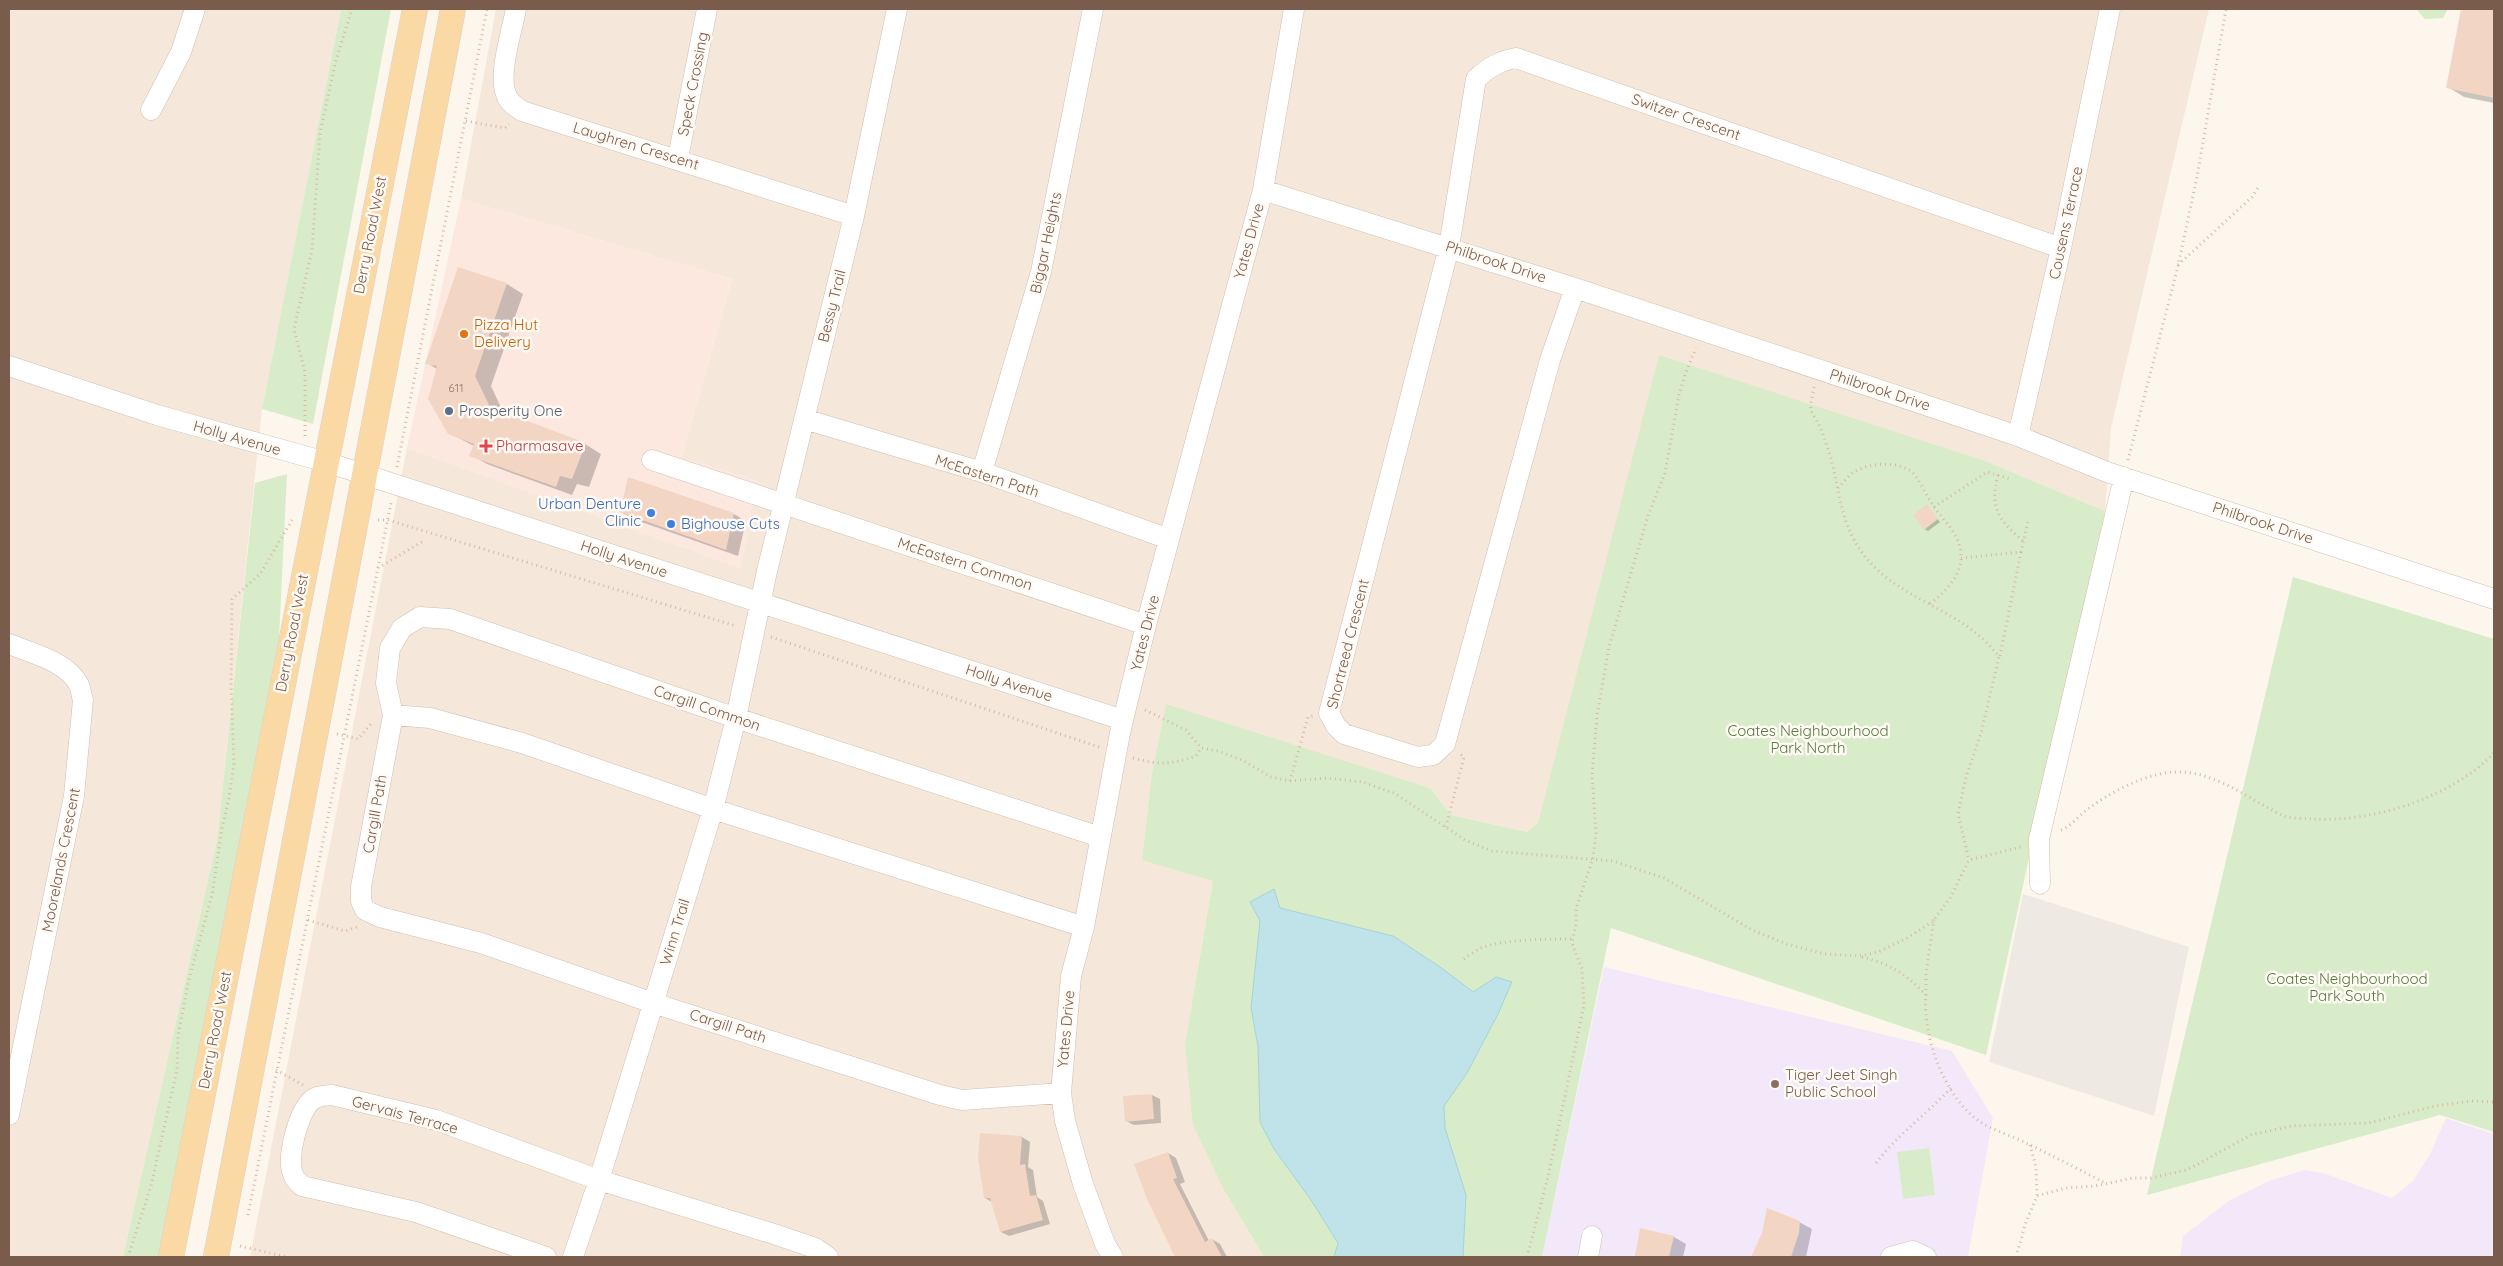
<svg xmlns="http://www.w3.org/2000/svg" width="2503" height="1266" font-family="Quicksand,sans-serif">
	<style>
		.residential { fill: #f5e8da }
		.commercial { fill: #fde8e0 }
		.industrial { fill: #efe9e4 }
		.education { fill: #f3e8fa }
		.green { fill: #d8ecc9 }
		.water { fill: #bfe3e8; stroke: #a5d3da }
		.shadow { fill: #0003 }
		.building { fill: #f3d5c3 }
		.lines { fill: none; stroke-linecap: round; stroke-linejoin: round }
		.minor-casing { stroke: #d1beb0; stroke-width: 21 }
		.major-casing { stroke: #dad1cd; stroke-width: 26 }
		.path { stroke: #d9b8a5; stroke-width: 3; stroke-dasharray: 1 4; stroke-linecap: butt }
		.minor { stroke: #fff; stroke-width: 20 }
		.major { stroke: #fbd9a5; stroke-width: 25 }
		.food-dot { fill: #e8710a; stroke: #fffaf3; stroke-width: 2 }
		.service-dot { fill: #5c6f8a; stroke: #fffaf3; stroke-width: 2 }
		.health-dot { fill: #e0444e; stroke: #fffaf3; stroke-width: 2 }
		.shop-dot { fill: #3f7fe0; stroke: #fffaf3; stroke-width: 2 }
		.education-dot { fill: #8d6e63; stroke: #fffaf3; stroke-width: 2 }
		.labels { text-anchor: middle; stroke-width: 5; stroke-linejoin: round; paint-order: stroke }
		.number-label { font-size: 12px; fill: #987a6a }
		.street-label { font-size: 15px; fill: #7a5c4d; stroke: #fffaf3 }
		.food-label { font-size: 15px; fill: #c56008; stroke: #fffaf3; text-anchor: start }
		.service-label { font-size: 15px; fill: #4e5e75; stroke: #fffaf3; text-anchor: start }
		.health-label { font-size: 15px; fill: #be3a42; stroke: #fffaf3; text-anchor: start }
		.shop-label { font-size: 15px; fill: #366cbe; stroke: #fffaf3; text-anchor: end }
		.park-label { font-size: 15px; fill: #537a41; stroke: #fffaf3 }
		.education-label { font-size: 15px; fill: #785e54; stroke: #fffaf3; text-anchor: start }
	</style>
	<rect width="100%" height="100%" fill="#fdf6ec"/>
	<!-- residential -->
	<path class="residential" d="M9 9H341L262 409 217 840 123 1257H9Z
		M496 9H2209L2111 428 2105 511 1988 462 1527 832 1451 815 1430 788 1166 705 1152 772 1142 859 1213 881 1185 1043 1224 1190 1264 1257H250L407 448 741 568 681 458 732 279 461 199Z"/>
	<!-- commercial -->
	<path class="commercial" d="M461 199 732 279 681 457 757 480 741 568 407 448Z"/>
	<!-- industrial -->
	<path class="industrial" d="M2023 894 2189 947 2154 1116 1989 1062Z"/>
	<!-- education -->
	<path class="education" d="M1604 967 1952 1051 1993 1118 1968 1257H1542Z
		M2446 1118 2494 1134V1257H2180L2183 1236 2230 1200 2269 1181 2304 1170 2323 1173 2392 1198 2413 1181 2430 1154Z"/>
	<!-- green -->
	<path class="green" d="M341 9H391L313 424 262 409Z
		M2416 9H2448L2443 18 2425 19Z
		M1659 355 1988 462 2105 511 1986 1055 1611 928 1542 1257H1264L1224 1190 1193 1125 1185 1043 1213 881 1142 860 1152 772 1166 704 1430 788 1451 815 1527 832 1538 823Z
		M287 474 271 804 179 1257H123L217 840 255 483Z
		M2293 577 2494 639V1132L2440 1115 2147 1195Z
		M1929 1148 1935 1195 1903 1199 1897 1152Z"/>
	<!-- water -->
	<path class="water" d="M1274 889 1280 908 1393 936 1443 969 1473 992 1496 977 1512 982 1498 1014 1467 1073 1444 1106 1445 1128 1466 1195 1463 1257H1334L1338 1243 1311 1200 1274 1149 1260 1122 1258 1046 1251 1008 1260 921 1250 902Z"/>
	<!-- shadow -->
	<path class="shadow" d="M2463 9H2494V103L2464 97 2448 87Z
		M507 284 523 294 491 386 504 414 585 444 601 454 589 487 577 484 572 495 487 464 471 455 474 446 449 433 437 369 427 363Z
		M1927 506 1940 522 1928 531 1924 529Z
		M621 512 734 514 746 521 738 556 633 519Z
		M1152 1095 1160 1099 1161 1123 1134 1125 1126 1121Z
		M981 1134 1022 1137 1030 1142 1028 1167 1033 1170 1037 1197 1043 1201 1050 1224 1009 1236 1001 1232 992 1202 985 1198Z
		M1168 1153 1176 1158 1185 1182 1180 1184 1209 1241 1212 1239 1220 1244 1227 1257H1177L1148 1200Z
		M1799 1222 1812 1229 1806 1257H1752L1763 1234Z
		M1641 1230 1674 1237 1686 1244 1683 1257H1635Z"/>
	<!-- building -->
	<path class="building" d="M2461 9H2494V98L2446 88Z
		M458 267 507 283 475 376 490 407 586 443 572 479 560 476 556 487 469 456 474 444 448 434 428 399 437 366 425 364Z
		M628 477 734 513 726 550 620 512Z
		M1927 504 1938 519 1924 530 1913 515Z
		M1152 1094 1154 1119 1125 1122 1123 1096Z
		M980 1133 1022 1136 1020 1165 1025 1164 1030 1196 1036 1195 1043 1220 1000 1232 990 1198H984L978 1158Z
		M1168 1152 1177 1178 1173 1179 1205 1242 1212 1238 1222 1257H1175L1147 1199 1134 1164Z
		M1767 1208 1800 1221 1799 1233 1791 1257H1751L1762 1233Z
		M1640 1228 1674 1236 1669 1257H1635Z"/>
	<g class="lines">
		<!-- minor casing -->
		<g class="minor-casing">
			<path id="minor" d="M516 9C512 31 498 73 506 94 508 102 515 106 522 111L854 216
				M151 110 181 52 195 9
				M678 158 707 9
				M1263 190 1575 288 2018 436 2107 472 2494 599
				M1575 288 1550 360 1445 744 1433 755 1418 757 1344 734 1336 726 1329 713 1449 247 1476 79C1489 67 1499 61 1516 58L2061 248
				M9 366 157 415 326 462 1123 720
				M804 419 982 472 1169 539
				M2018 436 2061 248 2110 9
				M652 460 1146 625
				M982 472 1041 272 1093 9
				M9 644C31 653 67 661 79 685 81 689 81 695 83 700L74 796 9 1115
				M393 715 430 718 522 743 713 809 1084 927
				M2040 884 2039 839 2124 477
				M1061 1093 962 1100 940 1095 653 1003 481 943 380 917 365 910 361 901V887L393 715 386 683 390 648 402 628 420 617 450 619 736 718 1100 837
				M546 1257 416 1212 302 1186C299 1183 294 1179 293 1174 286 1159 298 1113 311 1101 317 1095 324 1096 332 1095L436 1120 599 1180 774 1234 815 1248 828 1257
				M573 1257 599 1180 713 809 736 718 767 571 854 216 897 9
				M1113 1257 1105 1244 1083 1184 1065 1121 1061 1093 1071 976 1084 927 1120 733 1146 625 1263 190 1294 9
				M1588 1257 1592 1236
				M1891 1257 1913 1251 1926 1257"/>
		</g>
		<!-- major casing -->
		<g class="major-casing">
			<path id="major" d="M171 1257 415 9
				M216 1257 453 9"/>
		</g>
		<!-- path -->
		<path class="path" d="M466 121 505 128 509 124
			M2178 265 2252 197 2259 186
			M1814 387C1813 393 1810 404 1811 410 1812 414 1816 419 1818 423 1824 435 1827 447 1831 459 1838 485 1840 512 1852 536 1885 602 1959 602 1999 657L1981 733 1966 777 1958 814 1969 860
			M305 436V372L294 329 312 250 320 133 336 60 352 9
			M2128 460 2178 266 2197 177 2226 9
			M397 467 487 9
			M1998 475C1989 508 1999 520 2023 541
			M1838 488C1843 483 1848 476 1854 472 1869 463 1894 461 1909 470 1917 474 1927 497 1933 505 1939 515 1948 523 1954 533 1972 564 1953 585 1930 604
			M1934 507 1987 472 2011 479
			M378 520H388L736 626
			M1961 558 2021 552 2028 521
			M378 568 425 540
			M771 637 1099 747
			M2000 656 2021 552
			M1145 710 1186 730 1201 748 1218 751 1242 760 1271 777 1290 781 1327 778 1362 782 1394 793 1465 840 1492 851 1613 861 1664 878 1752 930 1787 944 1825 954 1860 956 1878 952 1907 938 1932 922 1950 898 1969 860 2021 847
			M337 734 358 739 371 724
			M1133 758C1160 765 1169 765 1196 756L1201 748
			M1290 781 1308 717 1313 716
			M1446 827 1464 757 1460 754
			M2061 830C2072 826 2078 816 2088 809 2111 792 2144 774 2174 772 2215 770 2249 800 2284 816 2292 819 2303 818 2311 819 2372 823 2451 798 2494 753
			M308 920 345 931 357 927
			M1862 957C1890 964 1906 974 1926 995 1922 1036 1945 1100 1982 1123 1997 1132 2015 1137 2030 1145 2055 1157 2080 1170 2105 1183
			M1464 959C1469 955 1475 951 1481 948 1505 939 1547 939 1573 939
			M1926 995V974L1934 919
			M276 1070 303 1085
			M2030 1145 2036 1167 2037 1196
			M1876 1163C1897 1135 1927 1114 1951 1088
			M248 1215 391 503
			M240 1246 287 1257
			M128 1257 151 1186 177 1070 178 1036 188 983 212 895 222 828 229 798 234 763 231 685 232 599 260 574 292 520
			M1527 1257 1548 1177 1584 1005 1582 969 1572 943 1576 924V909L1593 858 1596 833 1592 775 1597 716 1609 647 1648 516 1665 473 1679 395 1686 372 1696 348
			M2016 1257 2026 1222 2037 1196 2066 1188 2095 1186 2133 1178H2151L2187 1170 2251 1135 2291 1126 2369 1123 2435 1106 2472 1101 2494 1102"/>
		<!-- minor -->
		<use href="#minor" class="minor"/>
		<!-- major -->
		<use href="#major" class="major"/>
	</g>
	<!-- markers -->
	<circle class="food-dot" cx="464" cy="334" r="5"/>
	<circle class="service-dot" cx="449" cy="411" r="5"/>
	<path class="health-dot" d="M483.5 438.5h5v5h5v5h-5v5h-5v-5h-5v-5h5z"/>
	<g class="shop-dot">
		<circle cx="651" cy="513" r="5"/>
		<circle cx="671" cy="524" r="5"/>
	</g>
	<circle class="education-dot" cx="1775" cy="1084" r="5"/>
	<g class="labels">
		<!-- number labels -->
		<g class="number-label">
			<text x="456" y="392">611</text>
		</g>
		<!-- street labels -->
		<g class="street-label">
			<text transform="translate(693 84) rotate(-79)" y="5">Speck Crossing</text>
			<text transform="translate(1686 117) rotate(19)" y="5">Switzer Crescent</text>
			<text transform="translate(636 146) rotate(17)" y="5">Laughren Crescent</text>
			<text transform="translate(2066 223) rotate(-78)" y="5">Cousens Terrace</text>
			<text transform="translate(370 235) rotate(-79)" y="5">Derry Road West</text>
			<text transform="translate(1249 241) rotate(-75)" y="5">Yates Drive</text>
			<text transform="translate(1046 243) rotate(-78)" y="5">Biggar Heights</text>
			<text transform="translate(1496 262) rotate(18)" y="5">Philbrook Drive</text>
			<text transform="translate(832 306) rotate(-76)" y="5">Bessy Trail</text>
			<text transform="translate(1880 390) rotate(18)" y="5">Philbrook Drive</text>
			<text transform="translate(237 438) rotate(16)" y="5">Holly Avenue</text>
			<text transform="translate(987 476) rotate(18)" y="5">McEastern Path</text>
			<text transform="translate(2263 523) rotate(18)" y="5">Philbrook Drive</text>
			<text transform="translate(624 559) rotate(18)" y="5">Holly Avenue</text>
			<text transform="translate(965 564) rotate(18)" y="5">McEastern Common</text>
			<text transform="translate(292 633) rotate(-79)" y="5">Derry Road West</text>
			<text transform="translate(1145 633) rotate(-76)" y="5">Yates Drive</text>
			<text transform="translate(1348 644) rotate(-76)" y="5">Shortreed Crescent</text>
			<text transform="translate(1009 683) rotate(18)" y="5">Holly Avenue</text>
			<text transform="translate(707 708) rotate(19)" y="5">Cargill Common</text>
			<text transform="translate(375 814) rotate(-80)" y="5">Cargill Path</text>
			<text transform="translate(61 860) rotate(-79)" y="5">Moorelands Crescent</text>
			<text transform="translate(675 932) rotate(-73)" y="5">Winn Trail</text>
			<text transform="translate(728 1026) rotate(18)" y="5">Cargill Path</text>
			<text transform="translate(1066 1029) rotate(-85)" y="5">Yates Drive</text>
			<text transform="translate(215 1030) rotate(-79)" y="5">Derry Road West</text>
			<text transform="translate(405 1115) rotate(15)" y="5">Gervais Terrace</text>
		</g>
		<!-- food labels -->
		<g class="food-label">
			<text x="474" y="330">Pizza Hut<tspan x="474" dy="17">Delivery</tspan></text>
		</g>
		<!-- service labels -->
		<g class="service-label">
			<text x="459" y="416">Prosperity One</text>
		</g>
		<!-- health labels -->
		<g class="health-label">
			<text x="496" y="451">Pharmasave</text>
		</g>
		<!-- shop labels -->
		<g class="shop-label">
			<text x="641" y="509">Urban Denture<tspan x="641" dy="17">Clinic</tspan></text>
			<text x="681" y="529" text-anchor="start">Bighouse Cuts</text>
		</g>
		<!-- park labels -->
		<g class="park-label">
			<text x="1808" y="736">Coates Neighbourhood<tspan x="1808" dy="17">Park North</tspan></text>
			<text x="2347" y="984">Coates Neighbourhood<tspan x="2347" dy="17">Park South</tspan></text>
		</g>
		<!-- education labels -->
		<g class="education-label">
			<text x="1785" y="1080">Tiger Jeet Singh<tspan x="1785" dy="17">Public School</tspan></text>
		</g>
	</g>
	<!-- border -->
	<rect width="2503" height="1266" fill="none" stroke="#7a5c4d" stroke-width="20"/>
</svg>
